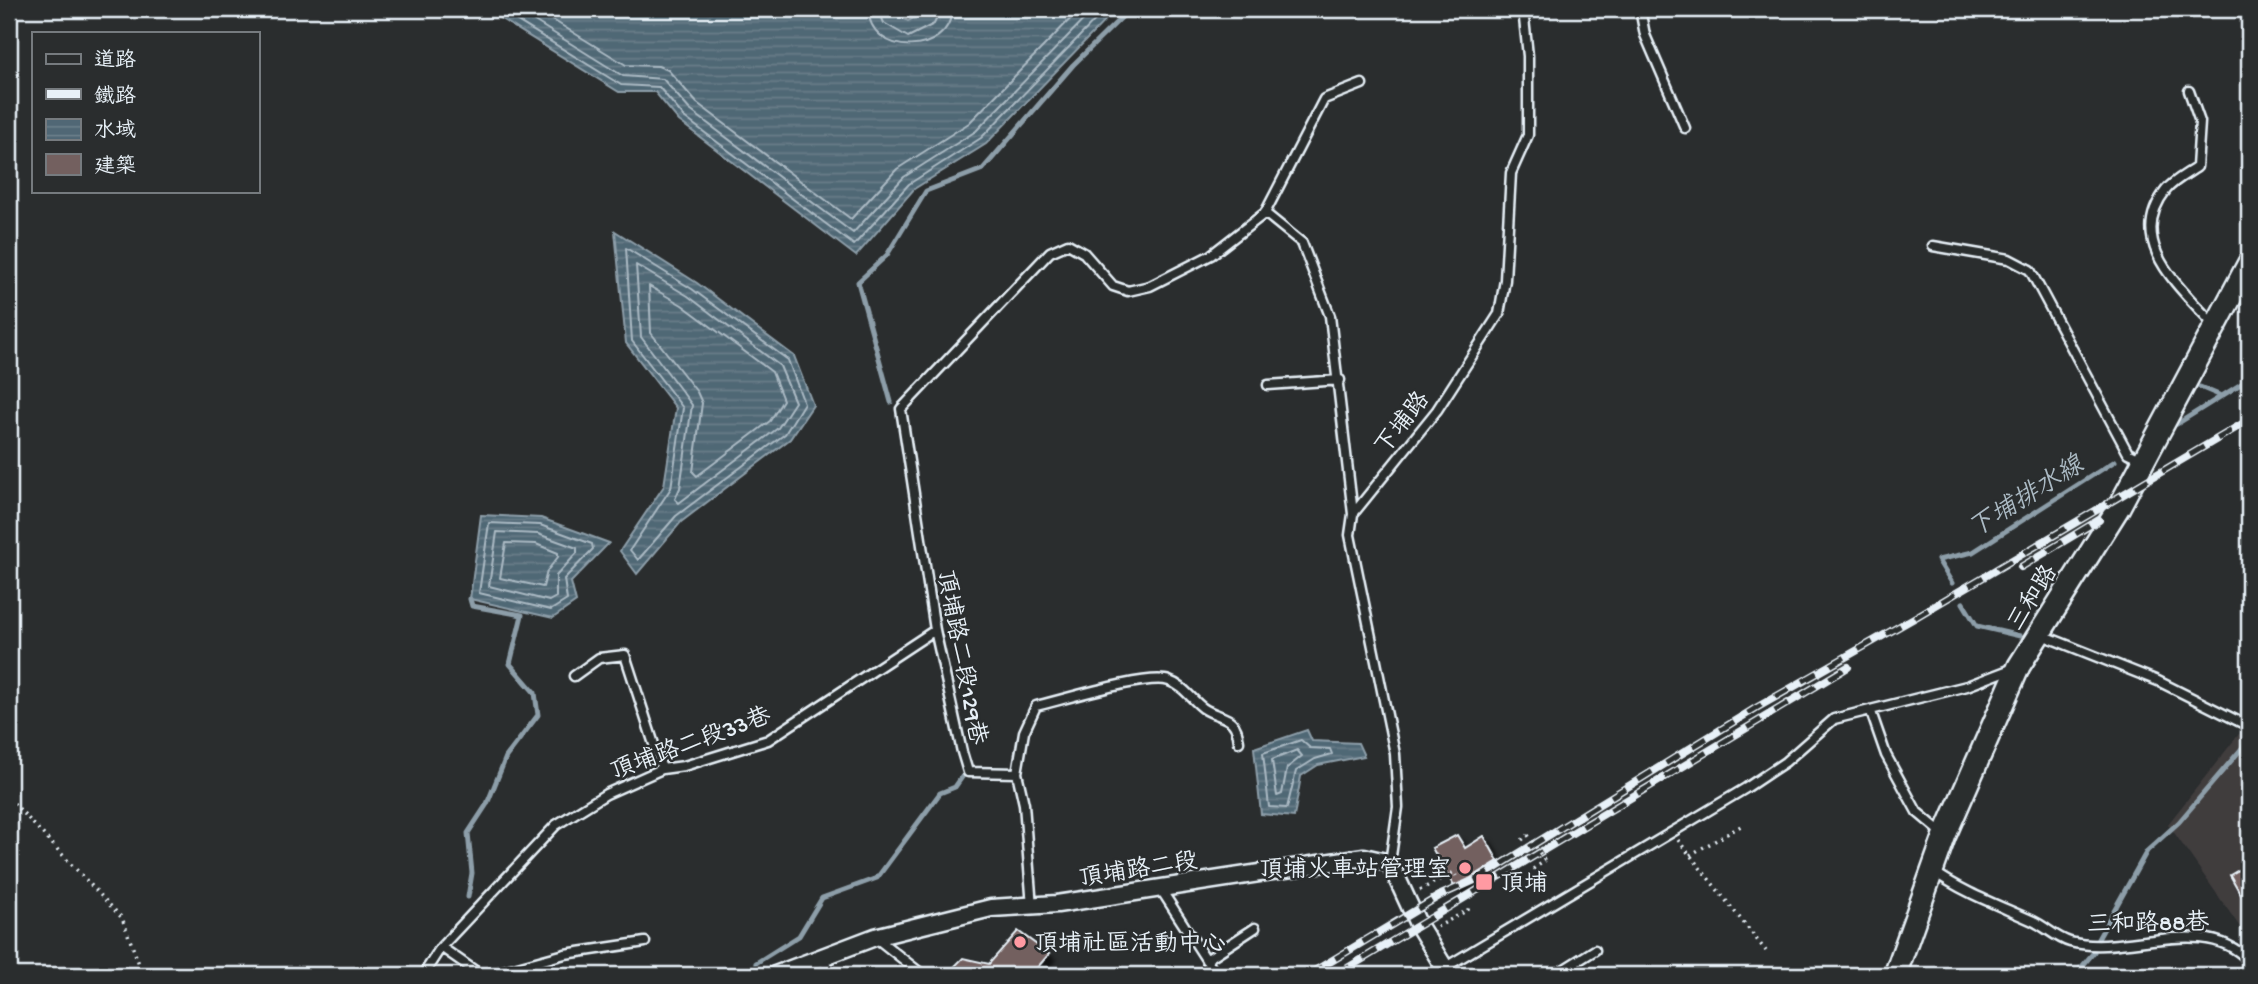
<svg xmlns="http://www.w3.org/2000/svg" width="2258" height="984" font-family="'Gochi Hand','LXGW WenKai TC',sans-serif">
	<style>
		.built { fill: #403c3d }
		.water { fill: url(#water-rules); stroke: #8d9ea9; stroke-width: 2 }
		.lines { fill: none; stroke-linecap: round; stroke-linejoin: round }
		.shore { stroke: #abbac4; stroke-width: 2 }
		.stream { stroke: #8d9ea9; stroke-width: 5 }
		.building { fill: #73605f; stroke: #e8f1f8; stroke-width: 2; filter: url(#shadow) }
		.service-casing { stroke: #e8f1f8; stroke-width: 13 }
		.minor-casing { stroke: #e8f1f8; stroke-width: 21 }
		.secondary-casing { stroke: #e8f1f8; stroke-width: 26 }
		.path { stroke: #e8f1f8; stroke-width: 3.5; stroke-dasharray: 2 5; stroke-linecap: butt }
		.service { stroke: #2a2d2e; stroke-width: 8 }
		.minor { stroke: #2a2d2e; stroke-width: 16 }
		.secondary { stroke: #2a2d2e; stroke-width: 21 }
		.rail-casing { stroke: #e8f1f8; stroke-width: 8 }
		.rail { stroke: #2a2d2e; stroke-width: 5; stroke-dasharray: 16; stroke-linecap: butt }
		.path-bridge { stroke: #e8f1f8; stroke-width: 3.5; stroke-dasharray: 2 5; stroke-linecap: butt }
		.poi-dot { fill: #ff9aa2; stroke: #2a2d2e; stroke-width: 2.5 }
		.labels { text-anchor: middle; stroke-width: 5; stroke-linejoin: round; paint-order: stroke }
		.street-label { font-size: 24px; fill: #e8f1f8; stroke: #2a2d2e }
		.poi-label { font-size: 24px; fill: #e8f1f8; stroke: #2a2d2e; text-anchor: start }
		.water-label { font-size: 26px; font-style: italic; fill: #abbac4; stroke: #2a2d2e }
	</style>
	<defs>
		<pattern id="water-rules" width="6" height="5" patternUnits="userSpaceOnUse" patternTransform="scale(1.75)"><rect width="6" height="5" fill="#506775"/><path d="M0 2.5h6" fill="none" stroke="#697d89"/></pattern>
		<filter id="shadow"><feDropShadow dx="6" dy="6" stdDeviation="2" flood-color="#0009"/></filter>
	</defs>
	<rect width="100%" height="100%" fill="#2a2d2e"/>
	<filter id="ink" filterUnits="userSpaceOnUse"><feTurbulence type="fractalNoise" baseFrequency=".0143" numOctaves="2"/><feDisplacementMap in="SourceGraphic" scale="14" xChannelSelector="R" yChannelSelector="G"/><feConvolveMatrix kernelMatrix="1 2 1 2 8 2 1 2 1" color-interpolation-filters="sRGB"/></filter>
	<g filter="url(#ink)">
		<!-- built -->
		<path class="built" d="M2249 729V940L2168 824 2239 734Z"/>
		<!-- water -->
		<path class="water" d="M485 9H890L908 21 927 11 925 9H1116L986 144 914 189 856 256 679 121 655 92H619Z
			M615 231 697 283 794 356 813 405 790 439 681 522 637 574 620 551 664 486 676 408 626 343Z
			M481 515 541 518 609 543 571 582 576 602 553 618 470 599Z
			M1307 730 1312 741 1358 743 1364 756 1318 765 1301 776 1294 817 1261 814 1254 748Z"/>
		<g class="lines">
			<!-- shore -->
			<path class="shore" d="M498 9 621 85 659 87 684 117 854 245 909 184 981 138 1106 9
				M515 9 623 76 663 79 690 110 853 233 904 177 976 131 1094 9
				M535 9 626 65 658 66 668 70 697 103 851 219 897 169 969 123 1080 9
				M868 9C870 58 950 57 952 9
				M878 9 884 23 908 37 934 24 941 9
				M626 248 692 289 788 360 804 403 785 434 676 516 638 560 630 550 671 488 683 408 632 341Z
				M636 265 688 296 780 366 795 402 778 428 679 503 675 499 680 488 692 405 641 337Z
				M649 286 682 305 772 372 783 400 770 421 697 476 693 472 702 403 697 392 651 333Z
				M489 523 540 525 592 544 593 549 564 579 567 600 551 610 479 593Z
				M497 532 538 534 577 548V553L556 576V597L549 601 489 586Z
				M506 543 536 544 558 553V557L547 571 543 587 500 578Z
				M1301 740 1310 748 1330 749 1332 754 1315 759 1296 771 1287 808 1269 807 1263 753Z
				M1297 750 1302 756 1287 768 1282 794 1277 796 1272 760Z"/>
			<!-- stream -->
			<path class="stream" d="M2200 387 2219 395
				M891 402 858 282 887 255 926 191 983 169 1073 65 1130 9
				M2177 424 2249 379
				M1952 583 1938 560 1973 552 2115 461
				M1963 603 1977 626 2020 636
				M468 897 472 873 468 833 487 804 506 757 538 715 535 693 510 664 522 615 472 606 470 599
				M2098 939 2147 851 2179 822 2249 740
				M756 963 799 936 822 898 877 878 940 793 955 787 962 777
				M2075 975 2094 952"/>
		</g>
		<!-- building -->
		<path class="building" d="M1457 835 1465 848 1484 836 1498 861 1455 888 1432 848Z
			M2249 864V909L2230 875Z
			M1018 931 1049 954 1031 975H946L963 958 989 964Z"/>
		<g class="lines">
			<!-- service casing -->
			<g class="service-casing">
				<path id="service" d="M1640 9 1645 35 1685 128
					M2189 91 2200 122 2197 167C2187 174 2173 181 2166 190 2125 242 2179 286 2213 324
					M1265 213 1302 243 1330 316 1353 514
					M1933 246 2009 259 2030 270 2128 453 2143 460
					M1268 385 1340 380
					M2042 635 2158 681 2244 724
					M574 676 599 658 625 655 662 769
					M1871 712 1886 755 1917 812 1942 833
					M1017 773 1024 732 1036 706C1062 700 1149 673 1169 681 1184 686 1191 699 1203 708 1221 720 1236 713 1239 742
					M1390 863 1398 807 1395 754 1350 535 1353 514 1437 410 1499 314 1505 280 1511 173 1528 135V56L1523 9
					M1933 871C1964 893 1998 905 2033 921 2046 927 2056 938 2070 942 2127 957 2204 912 2249 961
					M1160 888 1216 975
					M1032 907 1024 804 1017 773 968 772 962 752 935 630 901 409 1050 252 1068 244 1084 253 1113 286 1128 291 1150 286 1211 255 1265 213 1324 99 1362 84
					M875 937 923 975
					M441 947 481 975
					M822 959 833 975
					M1206 960 1255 928
					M1444 968 1746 788 1785 762 1834 719 1967 686 2014 668
					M423 975 441 947 556 825 606 794 662 769 684 766 768 740 935 630
					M488 975 565 954 645 942
					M1555 975 1595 950"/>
			</g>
			<!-- minor casing -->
			<g class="minor-casing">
				<path id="minor" d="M775 975 875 937 991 908 1057 904 1364 857 1390 863 1419 926 1449 975"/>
			</g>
			<!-- secondary casing -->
			<g class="secondary-casing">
				<path id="secondary" d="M1895 975 1945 835 2019 666 2119 507 2249 263"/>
			</g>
			<!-- path -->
			<path class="path" d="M306 9 311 11
				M9 798 122 918 143 975
				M1522 840 1528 835
				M1678 840 1766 951
				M1690 855 1741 826
				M1533 869 1545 861
				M1420 890 1454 872 1456 876
				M1437 927 1468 910 1469 905"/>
			<!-- service -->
			<use href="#service" class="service"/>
			<!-- minor -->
			<use href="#minor" class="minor"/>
			<!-- secondary -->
			<use href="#secondary" class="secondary"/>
			<!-- rail casing -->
			<g class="rail-casing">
				<path id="rail" d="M2021 567 2099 520
					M1308 975 1441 895 1479 878 1756 708 1914 618 2249 420
					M1336 975 1848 667"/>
			</g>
			<!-- rail -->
			<use href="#rail" class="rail"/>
			<!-- path-bridge -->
			<path class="path-bridge" d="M1528 835 1545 861"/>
		</g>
	</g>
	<!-- markers -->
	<g class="poi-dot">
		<circle cx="1465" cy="868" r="7"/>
		<rect x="1475" y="873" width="18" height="18" rx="3.5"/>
		<circle cx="1020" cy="942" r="7"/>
	</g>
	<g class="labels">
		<!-- street labels -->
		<g class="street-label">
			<text transform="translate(1401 422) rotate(-52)" y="8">下埔路</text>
			<text transform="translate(2031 597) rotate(-58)" y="8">三和路</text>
			<text transform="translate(963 657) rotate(79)" y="8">頂埔路二段129巷</text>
			<text transform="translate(690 742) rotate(-20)" y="8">頂埔路二段33巷</text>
			<text transform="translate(1138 868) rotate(-9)" y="8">頂埔路二段</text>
			<text transform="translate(2148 922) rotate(-1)" y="8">三和路88巷</text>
		</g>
		<!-- poi labels -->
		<g class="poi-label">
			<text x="1451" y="876" text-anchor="end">頂埔火車站管理室</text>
			<text x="1500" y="890">頂埔</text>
			<text x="1034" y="950">頂埔社區活動中心</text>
		</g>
		<!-- water labels -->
		<g class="water-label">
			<text transform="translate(2025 495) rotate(-32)" y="9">下埔排水線</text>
		</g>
	</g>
	<!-- margin -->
	<rect width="2258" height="984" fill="none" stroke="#2a2d2e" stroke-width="35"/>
	<rect x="18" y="18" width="2223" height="949" fill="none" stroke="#e8f1f8" stroke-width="2.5" filter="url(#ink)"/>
	<!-- legend -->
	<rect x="32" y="32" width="228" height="161" fill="#2a2d2e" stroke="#767b7f" stroke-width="2"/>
	<rect x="46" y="54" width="35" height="10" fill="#2a2d2e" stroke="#767b7f" stroke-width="2"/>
	<text x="94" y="66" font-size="21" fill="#e8f1f8">道路</text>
	<rect x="46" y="89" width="35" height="10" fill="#e8f1f8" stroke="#767b7f" stroke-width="2"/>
	<text x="94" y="102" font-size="21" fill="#e8f1f8">鐵路</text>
	<rect x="46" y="119" width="35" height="21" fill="url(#water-rules)" stroke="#767b7f" stroke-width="2"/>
	<text x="94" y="136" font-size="21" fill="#e8f1f8">水域</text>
	<rect x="46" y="154" width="35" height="21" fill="#73605f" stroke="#767b7f" stroke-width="2"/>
	<text x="94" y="172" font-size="21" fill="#e8f1f8">建築</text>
</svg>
